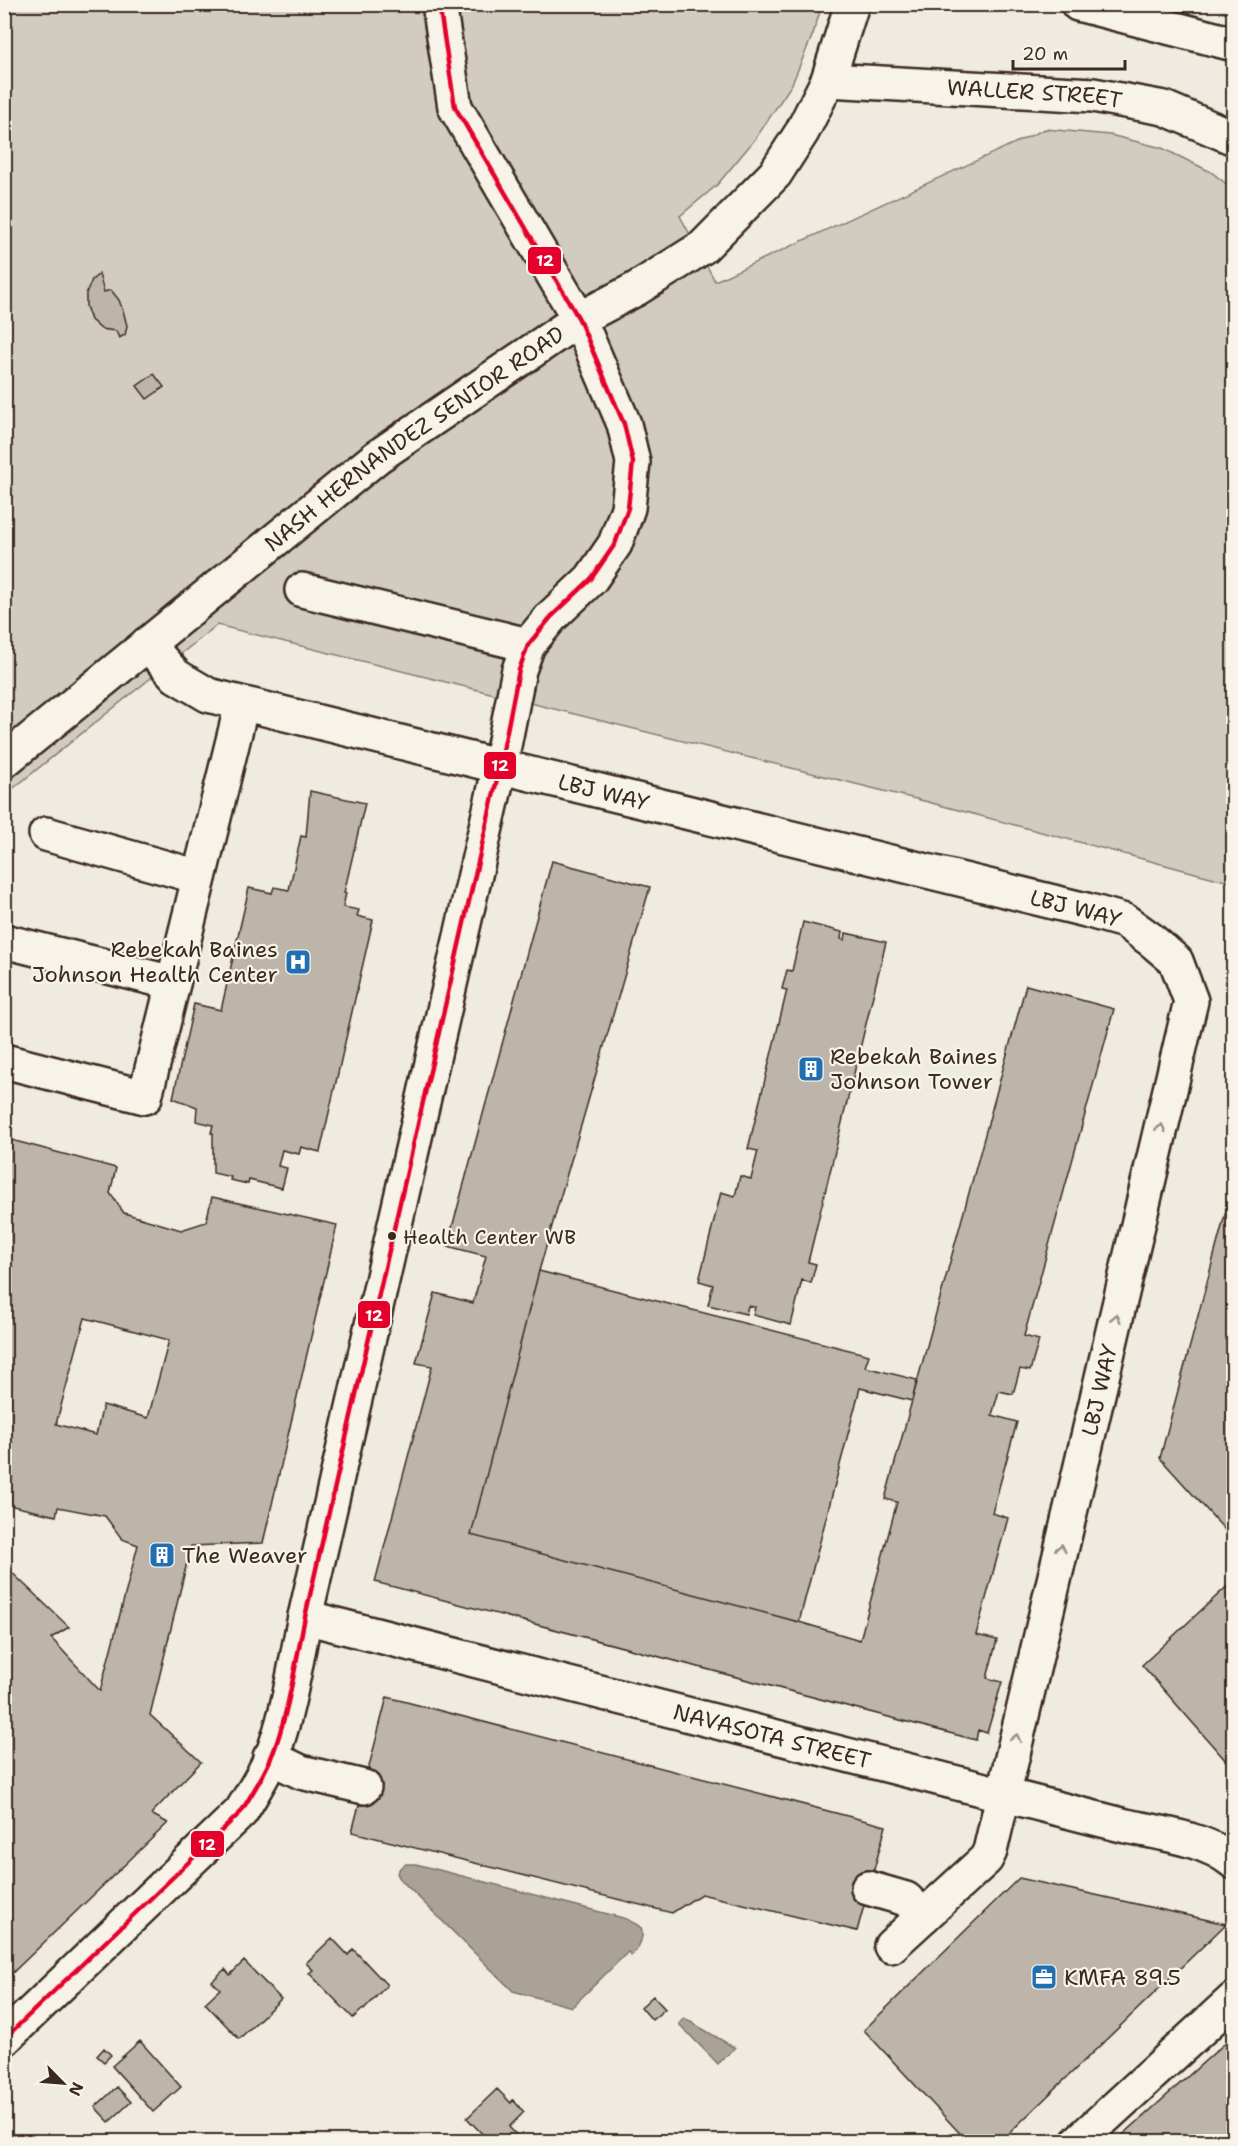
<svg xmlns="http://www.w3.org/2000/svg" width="1238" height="2146" font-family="'Shantell Sans',sans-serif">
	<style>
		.green { fill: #d1cbc0; stroke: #867a6f; stroke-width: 1.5 }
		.water { fill: #aaa296; stroke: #7e7266; stroke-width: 1.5 }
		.building { fill: #bdb5aa; stroke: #3b2a1e; stroke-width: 1.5; fill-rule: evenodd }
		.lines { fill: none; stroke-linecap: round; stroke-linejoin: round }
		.minor-casing { stroke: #3b2a1e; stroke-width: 38 }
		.major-casing { stroke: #3b2a1e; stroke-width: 38 }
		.minor { stroke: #f7f3e8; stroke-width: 33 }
		.major { stroke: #f7f3e8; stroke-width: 33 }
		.bus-1-casing { stroke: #f7f3e8; stroke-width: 9 }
		.bus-1 { stroke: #e4002b; stroke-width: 4.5 }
		.oneway { stroke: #998e83 }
		.bus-dot { fill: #3b2a1e; stroke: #f7f3e8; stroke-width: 2 }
		.labels { text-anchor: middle; stroke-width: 4.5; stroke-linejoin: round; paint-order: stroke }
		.bus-label { font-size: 20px; fill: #3b2a1e; stroke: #f7f3e8; text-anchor: start }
		.street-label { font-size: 22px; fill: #3b2a1e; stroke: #f7f3e8 }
		.poi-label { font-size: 22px; fill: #3b2a1e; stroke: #f7f3e8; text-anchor: start }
		.line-badge { stroke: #f7f3e8; stroke-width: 2 }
		.badge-label { font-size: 16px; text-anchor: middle; font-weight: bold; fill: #fff }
	</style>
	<rect width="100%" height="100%" fill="#efebe0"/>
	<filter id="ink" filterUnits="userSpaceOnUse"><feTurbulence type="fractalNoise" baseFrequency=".0167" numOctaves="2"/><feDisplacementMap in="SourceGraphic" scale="12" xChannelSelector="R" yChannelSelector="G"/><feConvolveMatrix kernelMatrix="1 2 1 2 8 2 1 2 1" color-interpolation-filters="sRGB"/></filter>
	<g filter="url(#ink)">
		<!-- green -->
		<path class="green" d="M5 5H822L813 34 792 84 756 138 717 185 680 216 715 281 1045 129 1110 135 1162 148 1211 172 1233 189V883L928 802 217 625 5 795Z"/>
		<!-- water -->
		<path class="water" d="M406 1864H416L627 1919C631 1922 637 1924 640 1927 646 1935 638 1950 631 1955L628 1952 572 2007 513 1991 400 1879 397 1873 400 1868Z
			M684 2018 735 2048 718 2064 679 2024Z"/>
		<!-- building -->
		<path class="building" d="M99 274 104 292 111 290 119 300 124 314 127 326 125 335 119 338 116 331 101 329 91 320 86 306V293L92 280Z
			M154 374 164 387 147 399 137 386Z
			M310 791 365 803 344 893H346L343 907 359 910 357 916 373 920 320 1152 301 1147 299 1154 282 1150 278 1166 287 1168 282 1188 249 1180 248 1184 230 1180 231 1177 213 1173V1133H211L213 1125 196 1121 197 1107 173 1098 194 1004 221 1010 249 888 272 893 274 887 289 890 301 836 306 837Z
			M552 861 650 887 539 1271 471 1535 799 1622 860 1640 897 1502 885 1499 1026 985 1114 1009 1024 1336 1039 1340 1030 1371 1020 1369 1013 1394 999 1391 992 1415 1017 1422 992 1513 1008 1518 976 1635 997 1640 987 1678 1002 1682 987 1733 978 1730 976 1740 375 1582 432 1366 416 1363 435 1293 473 1303 486 1256 447 1246Z
			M803 922 842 932 841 939 845 940 846 933 886 942 808 1262 816 1264 811 1283 802 1280 791 1325 753 1315 755 1307 748 1306 746 1314 708 1305 713 1285 699 1281 721 1192 735 1196 740 1176 751 1179 758 1151 748 1149 787 990 782 989 787 970 792 971Z
			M4 1138 116 1168 110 1193 124 1213 181 1230 206 1222 212 1197 337 1225 263 1543 191 1546 150 1715 201 1762 151 1814 168 1823 4 1981V1565L69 1627 51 1638 100 1691 138 1545 122 1539 105 1516 58 1507 56 1516 4 1504ZM85 1318 169 1340 148 1418 103 1405 96 1435 56 1424Z
			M1234 1181V1540L1160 1458Z
			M539 1271 869 1355 865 1367 917 1380 912 1401 860 1388 799 1622 471 1535Z
			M1234 1580V1770L1142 1665Z
			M387 1697 886 1826 857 1931 701 1894 672 1913 352 1832Z
			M1019 1878 1226 1924 1000 2142H968L864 2030Z
			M332 1938 348 1955 353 1949 387 1985 364 2010 363 2009 353 2018 309 1973 313 1970 306 1963Z
			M244 1961 281 1999 239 2039 205 2003 220 1989 212 1981 225 1969 230 1975Z
			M653 1996 665 2009 652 2020 641 2007Z
			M1234 2035V2142H1115Z
			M140 2041 181 2087 153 2112 112 2066Z
			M104 2048 111 2055 104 2062 97 2056Z
			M117 2087 131 2102 109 2122 95 2107Z
			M497 2089 511 2103 513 2100 524 2112 509 2127 523 2142H490L467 2118Z
			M541 2134 548 2142H533Z"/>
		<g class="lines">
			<!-- minor casing -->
			<g class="minor-casing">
				<g id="minor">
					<path id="s1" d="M828 80 1093 95 1164 108 1234 138"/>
					<path d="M302 590 528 645"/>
					<path id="s2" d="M147 644 176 676 208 695 1086 910 1125 921 1150 939 1176 961 1191 1001 990 1851 986 1859 891 1946"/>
					<path id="s3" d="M4 761 377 457 579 319 636 289 703 247 775 174 802 132 828 80 852 4"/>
					<path d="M46 834 199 877"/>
					<path d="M4 941 173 983"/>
					<path d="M4 1061 145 1097 242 704"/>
					<path id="s4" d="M305 1617 1126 1826C1160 1833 1207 1839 1234 1862"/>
					<path d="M270 1757 301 1772 364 1787"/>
					<path d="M868 1888 906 1899 924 1916"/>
					<path d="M4 2039 241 1812C254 1790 268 1769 276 1745 290 1704 296 1660 305 1617L500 766 519 670 528 645 551 617 591 579 615 544 628 508 633 462 624 424 579 319 455 107 439 4"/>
					<path d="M1078 2142 1234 1999"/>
				</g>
			</g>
			<!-- major casing -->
			<g class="major-casing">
				<path id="major" d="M1078 4 1234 44"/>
			</g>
			<!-- minor -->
			<use href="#minor" class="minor"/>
			<!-- major -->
			<use href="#major" class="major"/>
			<!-- bus-1 casing -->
			<g class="bus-1-casing">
				<path id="bus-1" d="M4 2039 241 1812C254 1790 268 1769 276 1745 290 1704 296 1660 305 1617L500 766 519 670 528 645 551 617 591 579 615 544 628 508 633 462 624 424 579 319 455 107 439 4"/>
			</g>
			<!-- bus-1 -->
			<use href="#bus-1" class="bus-1"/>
		</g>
		<!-- one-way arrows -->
		<defs><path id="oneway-chevron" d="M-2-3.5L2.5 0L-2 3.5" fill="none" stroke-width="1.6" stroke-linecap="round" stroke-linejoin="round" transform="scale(1.5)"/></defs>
		<g class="oneway">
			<use href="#oneway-chevron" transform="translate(1161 1128) rotate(-77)"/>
			<use href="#oneway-chevron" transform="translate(1116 1318) rotate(-77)"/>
			<use href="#oneway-chevron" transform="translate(1061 1548) rotate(-77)"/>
			<use href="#oneway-chevron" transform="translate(1016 1738) rotate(-77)"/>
		</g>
	</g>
	<!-- icons -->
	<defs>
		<g id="hospital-square" transform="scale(1.35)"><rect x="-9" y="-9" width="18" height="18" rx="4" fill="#1f6fb2" stroke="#f7f3e8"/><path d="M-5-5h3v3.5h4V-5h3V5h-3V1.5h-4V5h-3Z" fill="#fff"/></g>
		<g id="building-square" transform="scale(1.35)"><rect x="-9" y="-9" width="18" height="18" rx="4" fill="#1f6fb2" stroke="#f7f3e8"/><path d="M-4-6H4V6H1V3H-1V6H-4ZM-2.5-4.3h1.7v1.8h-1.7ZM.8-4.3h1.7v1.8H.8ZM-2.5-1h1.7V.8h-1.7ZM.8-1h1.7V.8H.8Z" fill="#fff"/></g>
		<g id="office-square" transform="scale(1.35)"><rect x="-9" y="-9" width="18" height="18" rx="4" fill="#1f6fb2" stroke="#f7f3e8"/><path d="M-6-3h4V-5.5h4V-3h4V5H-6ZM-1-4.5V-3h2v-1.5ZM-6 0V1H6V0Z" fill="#fff"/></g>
	</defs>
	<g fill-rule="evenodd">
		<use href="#hospital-square" x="298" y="962"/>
		<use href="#building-square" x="811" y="1069"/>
		<use href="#building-square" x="162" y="1555"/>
		<use href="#office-square" x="1044" y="1977"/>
	</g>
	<!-- markers -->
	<circle class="bus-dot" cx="392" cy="1236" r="5"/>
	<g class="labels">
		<!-- bus labels -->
		<g class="bus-label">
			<text x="403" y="1244">Health Center WB</text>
		</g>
		<!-- street labels -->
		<g class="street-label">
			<text dy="8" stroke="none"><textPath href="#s1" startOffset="207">WALLER STREET</textPath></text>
			<text dy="8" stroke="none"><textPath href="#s3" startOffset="522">NASH HERNANDEZ SENIOR ROAD</textPath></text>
			<text dy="8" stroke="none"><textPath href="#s2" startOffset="488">LBJ WAY</textPath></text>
			<text dy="8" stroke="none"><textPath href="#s2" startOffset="974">LBJ WAY</textPath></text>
			<text transform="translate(1099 1390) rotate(-77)" y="8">LBJ WAY</text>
			<text dy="8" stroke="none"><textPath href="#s4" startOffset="482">NAVASOTA STREET</textPath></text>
		</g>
		<!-- poi labels -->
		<g class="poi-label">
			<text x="278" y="957" text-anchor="end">Rebekah Baines<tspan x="278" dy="25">Johnson Health Center</tspan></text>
			<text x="830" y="1064">Rebekah Baines<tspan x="830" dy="25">Johnson Tower</tspan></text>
			<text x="182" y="1563">The Weaver</text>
			<text x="1064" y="1985">KMFA 89.5</text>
		</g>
	</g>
	<g class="line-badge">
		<rect x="527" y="246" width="35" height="29" rx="6" fill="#e4002b"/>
		<rect x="483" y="751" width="34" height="29" rx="6" fill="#e4002b"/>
		<rect x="357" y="1300" width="34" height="29" rx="6" fill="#e4002b"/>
		<rect x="190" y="1830" width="35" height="28" rx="6" fill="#e4002b"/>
	</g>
	<g class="badge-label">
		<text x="545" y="266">12</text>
		<text x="500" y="771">12</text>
		<text x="374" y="1321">12</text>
		<text x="207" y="1850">12</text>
	</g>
	<!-- margin -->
	<rect width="1238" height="2146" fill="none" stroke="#f7f3e8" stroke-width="24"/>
	<rect x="12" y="12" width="1214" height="2122" fill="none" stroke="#3b2a1e" stroke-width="2" filter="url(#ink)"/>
	<!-- north arrow -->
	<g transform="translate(63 2083) rotate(115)" stroke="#f7f3e8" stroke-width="4.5" paint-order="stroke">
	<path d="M0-4.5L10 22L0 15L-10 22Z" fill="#3b2a1e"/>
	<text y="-9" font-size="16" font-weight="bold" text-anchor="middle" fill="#3b2a1e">N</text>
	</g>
	<!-- scale -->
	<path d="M1013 60v9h112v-9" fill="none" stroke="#3b2a1e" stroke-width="3"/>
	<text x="1022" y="60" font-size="18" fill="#3b2a1e" stroke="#f7f3e8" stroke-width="4.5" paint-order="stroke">20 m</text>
</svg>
